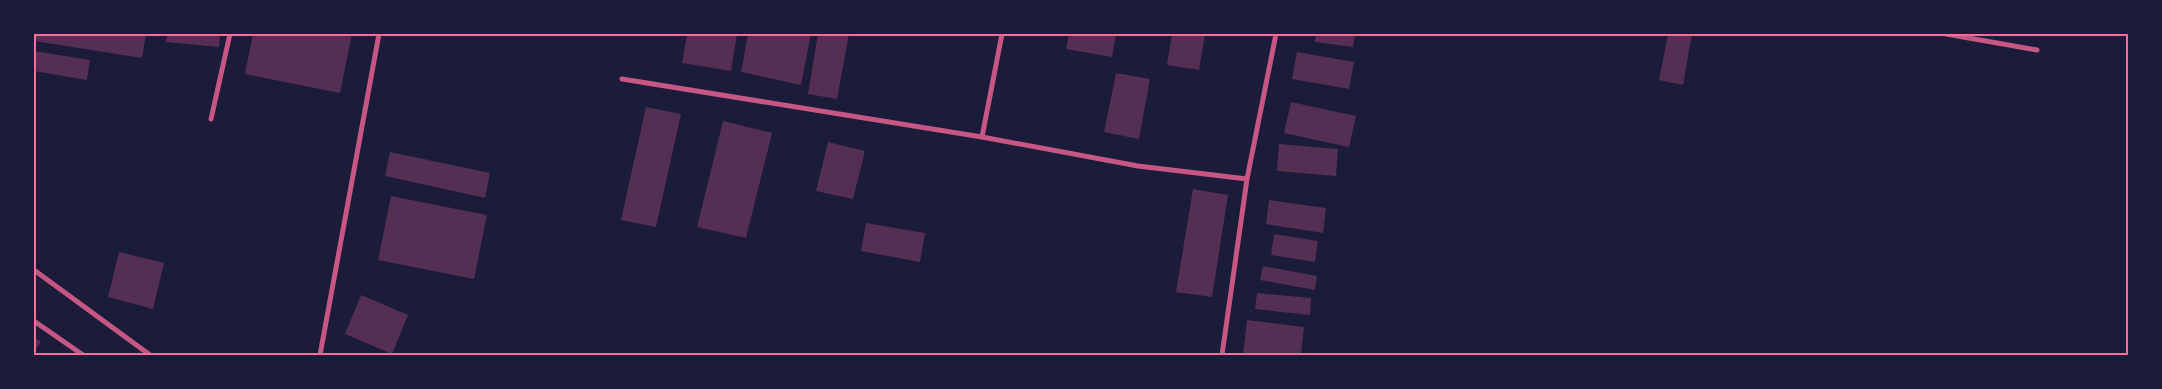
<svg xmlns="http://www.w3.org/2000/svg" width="2162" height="389" font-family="'Golos Text',sans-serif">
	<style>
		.building { fill: #542f53 }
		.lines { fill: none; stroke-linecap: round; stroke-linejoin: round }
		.minor { stroke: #c65784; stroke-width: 5 }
		.neatline { fill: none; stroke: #ff6b9d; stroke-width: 2 }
	</style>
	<rect width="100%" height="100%" fill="#1b1b3a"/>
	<!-- building -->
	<path class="building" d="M34 34H146L142 58 34 41Z
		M167 34H220L219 47 166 42Z
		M253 34H352L340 93 245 74Z
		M687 34H737L731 71 682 63Z
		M748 34H811L801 85 741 72Z
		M818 34H849L837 99 808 94Z
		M1069 34H1116L1112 57 1066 49Z
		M1172 34H1205L1199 70 1167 65Z
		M1316 34H1355L1353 47 1315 42Z
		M1668 34H1692L1683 85 1659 80Z
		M34 51 90 60 87 80 34 71Z
		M1297 52 1354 62 1349 89 1292 79Z
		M1116 73 1150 79 1139 139 1104 132Z
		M1291 102 1356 116 1349 147 1284 133Z
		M646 107 681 114 656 227 621 220Z
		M723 121 772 133 746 238 697 227Z
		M828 142 865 151 853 199 816 191Z
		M1279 144 1338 149 1336 176 1277 171Z
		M390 152 490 173 485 198 385 176Z
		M1193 189 1228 195 1212 297 1176 292Z
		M391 196 487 215 474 279 378 260Z
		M1269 200 1326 208 1323 233 1266 224Z
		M866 223 925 233 920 262 861 251Z
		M1274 234 1318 241 1315 262 1271 255Z
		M119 252 164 263 153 309 108 297Z
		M1263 266 1317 276 1315 290 1260 280Z
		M1257 293 1311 298 1310 315 1255 309Z
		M361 295 408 315 392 354 345 334Z
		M1247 320 1304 327 1301 355H1243Z
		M34 337 41 342 34 352Z"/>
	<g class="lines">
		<!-- minor -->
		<path class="minor" d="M1946 34 2037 50
			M622 79 982 137 1138 166 1247 179
			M211 119 230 34
			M982 137 1002 34
			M34 270 150 355
			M34 321 83 355
			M320 355 379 34
			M1222 355 1247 179 1276 34"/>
	</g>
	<!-- border -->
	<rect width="2162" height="389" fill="none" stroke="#1b1b3a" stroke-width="70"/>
	<rect x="35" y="35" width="2092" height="319" class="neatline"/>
</svg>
